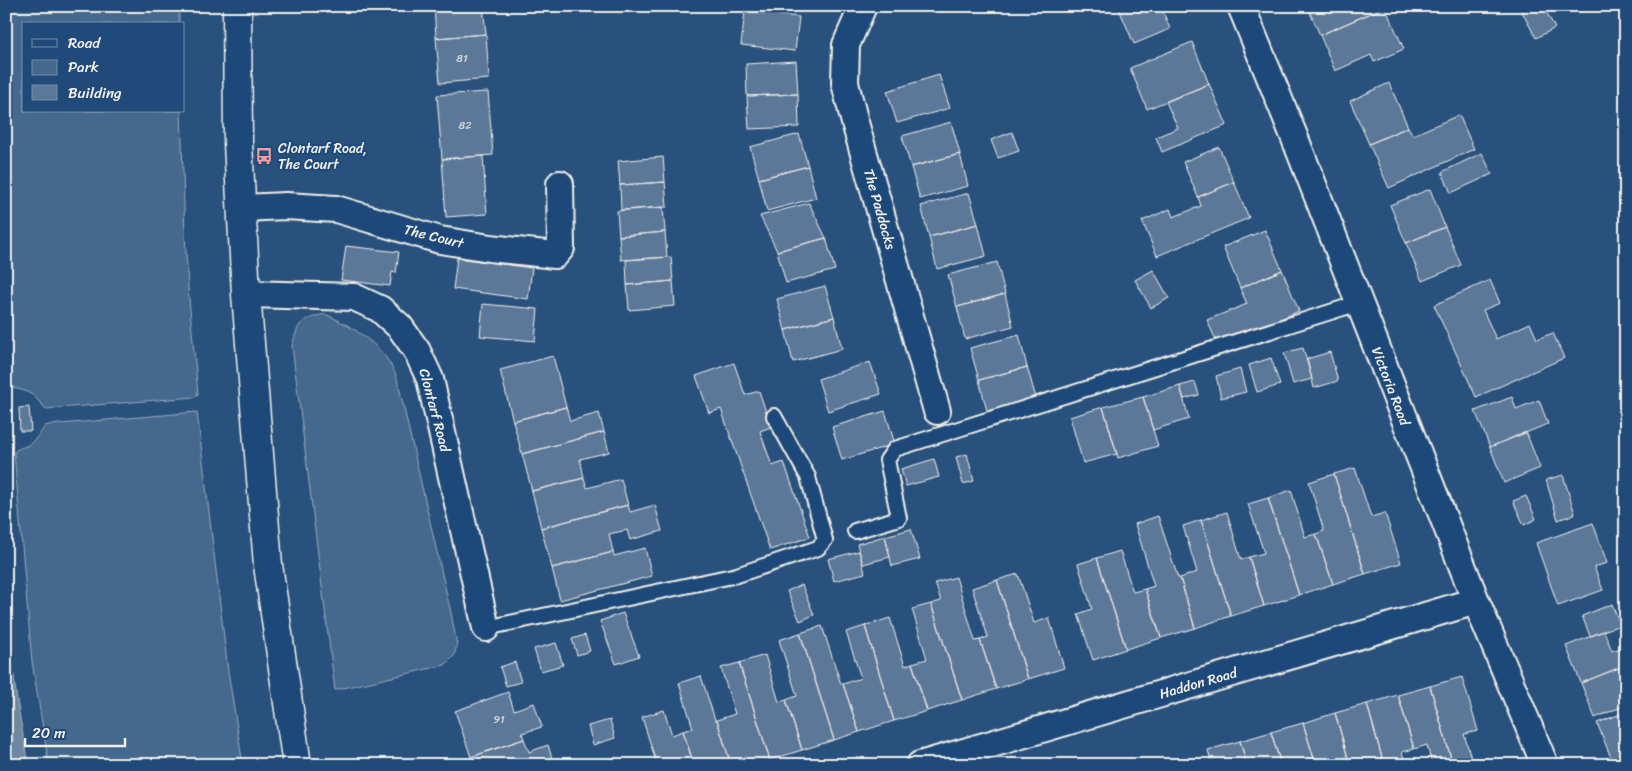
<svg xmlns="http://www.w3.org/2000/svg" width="1632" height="771" font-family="Sriracha,sans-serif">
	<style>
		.green { fill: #45688e; stroke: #9cacbb }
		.water { fill: #6e88a2; stroke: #a4b2be }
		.building { fill: #5b7899; stroke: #f4f1e8 }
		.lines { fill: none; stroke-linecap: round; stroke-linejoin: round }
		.service-casing { stroke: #f4f1e8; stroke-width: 18 }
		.minor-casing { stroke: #f4f1e8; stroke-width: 30 }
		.secondary-casing { stroke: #f4f1e8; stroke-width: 31 }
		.service { stroke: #1f4a7a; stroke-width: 14 }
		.minor { stroke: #1f4a7a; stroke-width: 26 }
		.secondary { stroke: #1f4a7a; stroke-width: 28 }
		.labels { text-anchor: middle; stroke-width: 4; stroke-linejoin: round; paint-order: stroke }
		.number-label { font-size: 11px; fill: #ced3d4 }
		.poi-label { font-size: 14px; fill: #f4f1e8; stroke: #1f4a7a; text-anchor: start }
		.street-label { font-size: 14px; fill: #f4f1e8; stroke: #1f4a7a }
	</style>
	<rect width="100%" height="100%" fill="#28517e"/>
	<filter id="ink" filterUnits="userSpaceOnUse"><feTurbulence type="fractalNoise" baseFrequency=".02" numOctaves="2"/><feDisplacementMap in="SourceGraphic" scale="10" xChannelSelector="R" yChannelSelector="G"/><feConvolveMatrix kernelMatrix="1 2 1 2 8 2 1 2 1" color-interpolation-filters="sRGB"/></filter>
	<g filter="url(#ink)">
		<!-- green -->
		<path class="green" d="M6 6H179V24H24V111H181L185 235 188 288 198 394 195 397 46 409 34 396 25 391 14 388 11 383 6 315Z
			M325 314C354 327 386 347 397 378L451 613 457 645 454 656 445 665 335 690 292 346C299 321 300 320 325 314Z
			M197 412 228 671 243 765H49L32 662 14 452C18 448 21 448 26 446 34 442 40 434 45 426L49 425Z"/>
		<!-- water -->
		<path class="water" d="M6 604 16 694 28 765H6Z"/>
		<!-- building -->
		<path class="building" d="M434 6H483L486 34 436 38Z
			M1125 6H1161L1170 29 1134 44 1119 9Z
			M1307 6H1385V7L1320 35Z
			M1524 6H1543L1555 28 1536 38 1520 8Z
			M1385 7 1404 49 1374 62 1371 55 1335 71 1320 35Z
			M745 11 799 17 795 51 741 45Z
			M486 34 489 79 440 83 436 38Z
			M1192 42 1209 84 1147 109 1130 68Z
			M796 61 798 94 747 96 746 64Z
			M939 75 950 108 897 123 887 91Z
			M1389 83 1408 127 1369 144 1350 101Z
			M1209 84 1227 125 1162 152 1156 137 1178 128 1166 102Z
			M488 92 493 155 442 159 437 95Z
			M798 94 799 127 749 129 747 96Z
			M1459 115 1474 149 1389 188 1369 144 1408 127 1413 135Z
			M951 122 960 154 911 167 902 136Z
			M1012 132 1019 151 998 158 991 140Z
			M799 134 808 166 759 179 750 147Z
			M1219 147 1234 182 1198 197 1183 162Z
			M1482 153 1492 174 1451 193 1442 172Z
			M960 154 968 186 920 199 911 167Z
			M483 156 487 214 446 217 442 159Z
			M663 157 665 182 620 185 618 161Z
			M808 166 816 198 767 211 759 179Z
			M665 182 667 207 621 210 620 185Z
			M1234 182 1249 218 1157 256 1142 221 1170 209 1173 217 1201 206 1198 197Z
			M1430 189 1445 227 1406 243 1390 205Z
			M969 193 978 224 929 237 921 206Z
			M809 203 826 238 777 251 760 216Z
			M663 207 665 232 619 236 617 211Z
			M978 224 986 256 937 269 929 237Z
			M1445 227 1461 265 1422 281 1406 243Z
			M1265 230 1282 270 1240 288 1223 247Z
			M665 232 667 257 621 260 619 236Z
			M826 238 835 270 786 283 777 251Z
			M346 246 399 252 396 273 392 272 390 286 341 280Z
			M671 257 673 281 627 285 626 260Z
			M457 258 532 268 528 299 453 289Z
			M997 262 1005 294 957 307 948 275Z
			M1153 270 1169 298 1151 308 1135 280Z
			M1282 270 1299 311 1218 345 1207 320 1247 304 1240 288Z
			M1490 280 1500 303 1483 310 1496 339 1530 323 1537 339 1553 333 1564 358 1476 397 1434 305Z
			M673 281 675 306 629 310 627 285Z
			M825 286 834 317 785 330 777 299Z
			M1005 294 1013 326 965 339 957 307Z
			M483 304 538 309 535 341 480 336Z
			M834 317 842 349 793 362 785 330Z
			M1019 335 1027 367 979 380 970 348Z
			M1303 348 1312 379 1293 384 1284 353Z
			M1330 352 1338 381 1314 388 1307 359Z
			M553 356 566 407 513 421 500 370Z
			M1271 358 1280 385 1257 392 1249 365Z
			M870 362 881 394 828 411 818 379Z
			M734 363 745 395 759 391 771 427 760 431 772 466 784 462 810 537 770 550 721 409 709 413 696 376Z
			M1027 367 1036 398 987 411 979 380Z
			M1240 369 1246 392 1221 398 1216 376Z
			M1195 382 1199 395 1184 399 1180 386Z
			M1180 386 1189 419 1153 430 1143 397Z
			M1143 397 1158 446 1118 458 1103 407Z
			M1512 397 1516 409 1539 400 1548 424 1490 447 1475 411Z
			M29 407 31 431H20L19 408Z
			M566 407 570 421 599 413 604 432 522 454 513 421Z
			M1103 407 1117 454 1083 463 1070 417Z
			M885 411 895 444 842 460 832 427Z
			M604 432 609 452 580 459 584 478 532 491 522 454Z
			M1526 432 1540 468 1504 483 1490 447Z
			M967 454 974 481 963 484 956 457Z
			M934 459 939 477 906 486 901 469Z
			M1355 468 1371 517 1385 513 1401 563 1365 574 1334 474Z
			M1334 474 1365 574 1333 584 1316 534 1324 531 1309 482Z
			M1563 475 1575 514 1558 520 1546 480Z
			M584 478 587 488 621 479 628 505 541 528 532 491Z
			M1291 490 1305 537 1316 534 1333 584 1299 595 1268 498Z
			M1526 496 1536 519 1524 525 1513 501Z
			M1268 498 1299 595 1264 606 1249 557 1264 553 1248 504Z
			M628 505 630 512 655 505 662 531 630 540 627 530 609 534 613 552 552 568 541 528Z
			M1227 512 1241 560 1249 557 1264 606 1231 616 1201 520Z
			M1158 516 1178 578H1180L1195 628 1161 638 1145 589 1154 586 1135 524Z
			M1201 520 1231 616 1195 628 1180 578 1197 572 1183 526Z
			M1593 523 1607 563 1594 567 1603 590 1558 606 1536 543Z
			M911 529 920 559 892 566 885 536Z
			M885 536 890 557 863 564 857 544Z
			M645 548 652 576 560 600 552 568 613 552 614 556Z
			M859 551 865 573 834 581 828 559Z
			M1120 551 1133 592 1145 589 1161 638 1126 649 1097 558Z
			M1097 558 1126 649 1093 660 1078 614 1092 609 1078 564Z
			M1018 574 1034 623 1049 618 1064 668 1028 679 997 580Z
			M956 577 975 641 980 640 996 689 962 700 931 604 941 601 935 583Z
			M997 580 1028 679 996 689 980 640 988 637 972 588Z
			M802 585 814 615 800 621 787 591Z
			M931 604 962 700 927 711 912 663 927 659 912 609Z
			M1612 604 1620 625 1590 636 1582 616Z
			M623 613 639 656 616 664 600 621Z
			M890 618 905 666 912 663 927 711 894 721 865 626Z
			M822 626 841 684H843L859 732 834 740 800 633Z
			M865 626 894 721 859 732 843 684 861 678 846 632Z
			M1604 631 1612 651 1626 646V665L1581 683 1566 646Z
			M800 633 834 740 802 750 786 700 797 696 779 640Z
			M585 635 590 651 577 655 572 639Z
			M556 643 563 665 541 671 534 649Z
			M765 655 779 702 786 700 802 750 770 760 739 663Z
			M515 662 521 682 506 686 500 667Z
			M739 663 770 760 754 765H731L717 720 735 714 721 668Z
			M1626 665V705L1595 718 1581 683Z
			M701 676 715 720H717L731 765H694L683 731 693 728 679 683Z
			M1462 677 1478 731 1464 734 1473 765H1453L1430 686Z
			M1430 686 1453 765H1432L1427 745 1414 749 1398 695Z
			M508 692 514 710 534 703 542 727 522 733 524 739 471 757 455 711Z
			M1398 695 1414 749 1402 752 1406 765H1384L1367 704Z
			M1367 704 1384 765H1367V763L1350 765 1335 713Z
			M664 710 672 735 683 731 694 765H657L642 717Z
			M1626 712V754L1612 760 1597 723Z
			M1335 713 1350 765H1316L1303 723Z
			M610 720 615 738 593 745 588 726Z
			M1303 723 1316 765H1281L1271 732Z
			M1271 732 1281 765H1247L1240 741Z
			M524 739 529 752 548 745 554 765H474L471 757Z
			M1240 741 1247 765H1212L1208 750Z
			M1626 754V765H1614L1612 760Z"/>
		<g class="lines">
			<!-- service casing -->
			<g class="service-casing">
				<path id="service" d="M855 531 899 518 887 460 895 449 1359 303
					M486 628 737 575 818 548 825 540 808 477 774 416"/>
			</g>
			<!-- minor casing -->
			<g class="minor-casing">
				<path id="minor" d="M863 6 846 45 845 83 854 119 937 411
					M1241 6 1294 136 1476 601 1545 765
					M243 208 286 206 336 209 440 240 490 248 555 255 561 248 560 184
					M246 294 354 297 380 309 400 327 417 351 430 379 486 628
					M920 765 1476 601"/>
			</g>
			<!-- secondary casing -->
			<g class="secondary-casing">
				<path id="secondary" d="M237 6 238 143 246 294 268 565 297 765"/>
			</g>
			<!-- service -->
			<use href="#service" class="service"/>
			<!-- minor -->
			<use href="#minor" class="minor"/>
			<!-- secondary -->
			<use href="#secondary" class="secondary"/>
		</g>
	</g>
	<!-- icons -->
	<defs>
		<g id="bus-bare" transform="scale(1.35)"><path d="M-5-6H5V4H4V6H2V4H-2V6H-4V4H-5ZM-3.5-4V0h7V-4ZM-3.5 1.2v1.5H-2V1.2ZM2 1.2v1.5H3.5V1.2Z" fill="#ff9aa2" stroke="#1f4a7a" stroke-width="2.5" paint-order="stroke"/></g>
	</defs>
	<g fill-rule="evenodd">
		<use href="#bus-bare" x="264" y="156"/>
	</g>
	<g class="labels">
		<!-- number labels -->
		<g class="number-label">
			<text x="462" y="62">81</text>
			<text x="465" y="129">82</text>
			<text x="499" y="723">91</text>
		</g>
		<!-- poi labels -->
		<g class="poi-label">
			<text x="278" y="153">Clontarf Road,<tspan x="278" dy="16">The Court</tspan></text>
		</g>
		<!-- street labels -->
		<g class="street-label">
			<text transform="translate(880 209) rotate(74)" y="5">The Paddocks</text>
			<text transform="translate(434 236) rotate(14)" y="5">The Court</text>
			<text transform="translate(1391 386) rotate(69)" y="5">Victoria Road</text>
			<text transform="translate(435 410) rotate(75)" y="5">Clontarf Road</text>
			<text transform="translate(1198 683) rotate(-16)" y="5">Haddon Road</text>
		</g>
	</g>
	<!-- margin -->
	<rect width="1632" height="771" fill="none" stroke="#1f4a7a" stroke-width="25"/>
	<rect x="12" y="12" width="1607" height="746" fill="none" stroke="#f4f1e8" stroke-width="2" filter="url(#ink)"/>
	<!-- legend -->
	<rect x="22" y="22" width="162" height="90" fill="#1f4a7a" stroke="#748da6"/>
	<rect x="32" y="39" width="25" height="8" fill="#1f4a7a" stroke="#748da6"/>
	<text x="68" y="48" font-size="15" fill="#f4f1e8">Road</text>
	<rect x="32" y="60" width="25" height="15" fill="#45688e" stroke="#748da6"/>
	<text x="68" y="72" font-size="15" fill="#f4f1e8">Park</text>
	<rect x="32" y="85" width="25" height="15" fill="#5b7899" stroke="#748da6"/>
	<text x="68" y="98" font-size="15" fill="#f4f1e8">Building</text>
	<!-- scale -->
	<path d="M25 738v8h100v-8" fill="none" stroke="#f4f1e8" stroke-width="2.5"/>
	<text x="32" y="738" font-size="15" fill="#f4f1e8" stroke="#1f4a7a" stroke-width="4" paint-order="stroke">20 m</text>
</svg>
